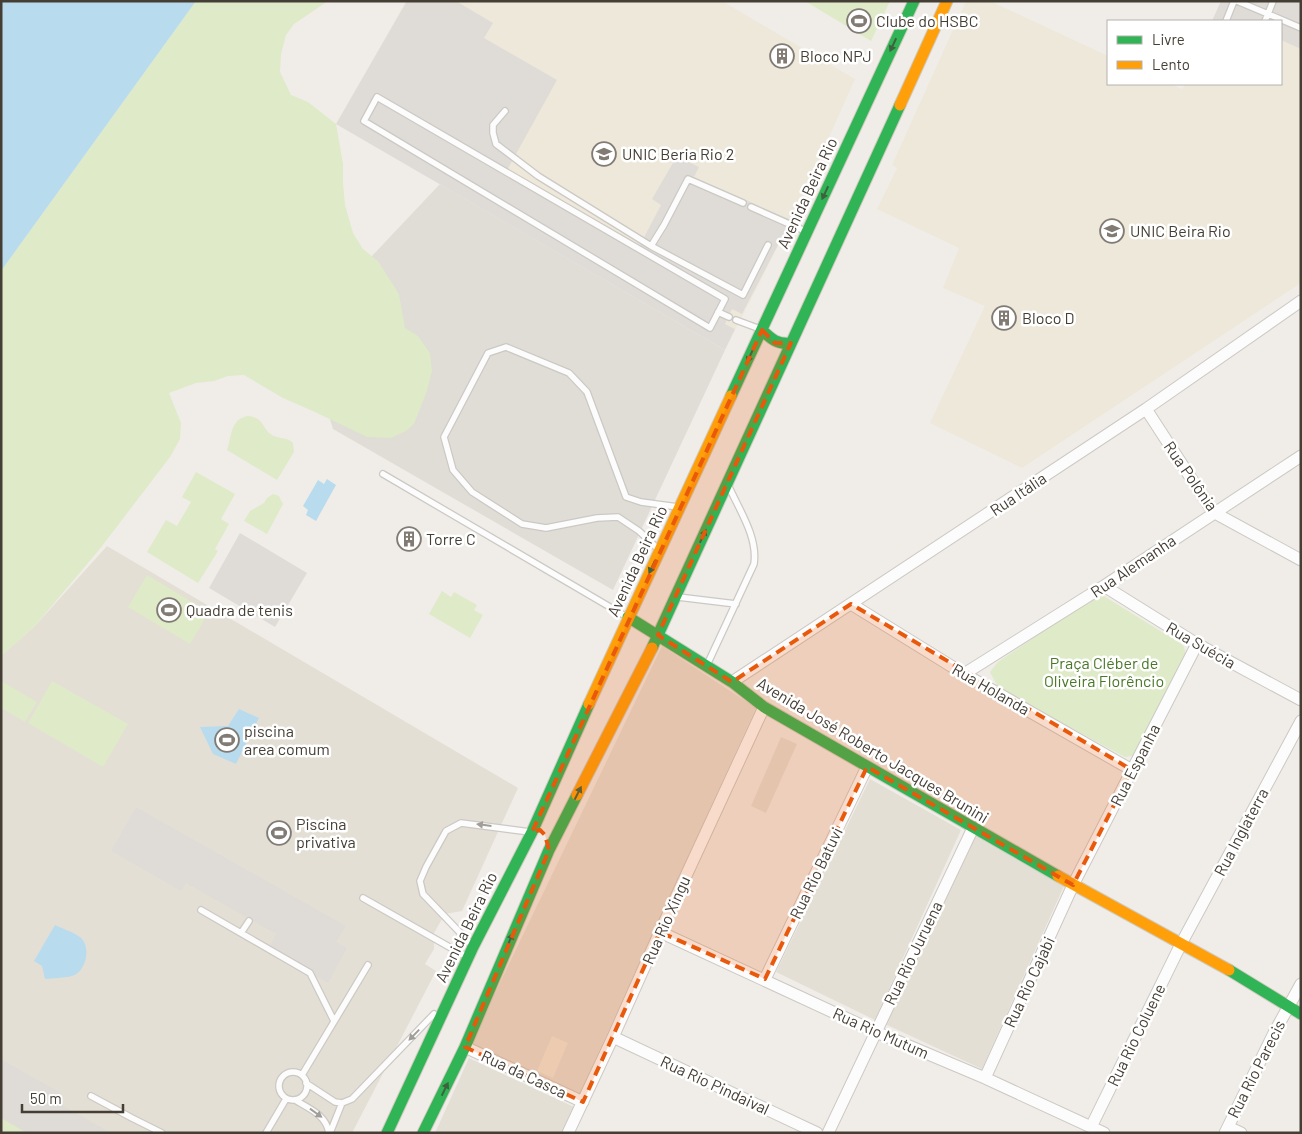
<svg xmlns="http://www.w3.org/2000/svg" width="1302" height="1134" font-family="Barlow,sans-serif">
	<style>
		.residential { fill: #e4dfd5 }
		.industrial { fill: #e0dcd6 }
		.education { fill: #eee8da }
		.green { fill: #deeac8 }
		.parking { fill: #dfdcd8 }
		.water { fill: #b8dbee }
		.lines { fill: none; stroke-linecap: round; stroke-linejoin: round }
		.lane-casing { stroke: #ccc9c4; stroke-width: 8 }
		.street-casing { stroke: #ccc9c4; stroke-width: 13 }
		.fast-casing { stroke: #cfcabf; stroke-width: 13 }
		.slow-casing { stroke: #cfcabf; stroke-width: 13 }
		.lane { stroke: #fdfcfc; stroke-width: 5.5 }
		.street { stroke: #fdfcfc; stroke-width: 11 }
		.fast { stroke: #30b455; stroke-width: 11 }
		.slow { stroke: #ff9f0a; stroke-width: 11 }
		.oneway { fill: #3f613f }
		.oneway2 { fill: #a19d98 }
		.marked { fill: #e8590c; fill-opacity: 0.2; stroke: #e8590c; stroke-width: 4; stroke-dasharray: 10 6; stroke-linejoin: round }
		.labels { text-anchor: middle; stroke-width: 5; stroke-linejoin: round; paint-order: stroke }
		.poi-label { font-size: 16px; fill: #453e35; stroke: #fff; text-anchor: start }
		.street-label { font-size: 16px; fill: #453e35; stroke: #fff }
		.park-label { font-size: 16px; fill: #497727; stroke: #fff }
	</style>
	<rect width="100%" height="100%" fill="#f0ede8"/>
	<!-- residential -->
	<path class="residential" d="M107 546 518 788 462 911 445 914 434 933V949L425 964 436 971 352 1133H29L1 1116V656L34 627Z
		M662 646 756 708 579 1095 470 1045Z
		M781 737 797 744 766 813 751 806Z
		M870 779 961 830 875 1020 776 972Z
		M973 835 1064 886 982 1069 885 1024Z
		M469 1058 574 1107 562 1133H435Z"/>
	<!-- industrial -->
	<path class="industrial" d="M440 184 725 350 613 590 333 429 303 329Z"/>
	<!-- education -->
	<path class="education" d="M406 1H722L855 79 795 213 725 350 336 124Z
		M966 1H990L1108 56V84H1170L1182 89 1185 84H1281V21H1212L1221 1H1301V283L1022 468 930 423 985 306 943 288 959 248 877 209 897 168 892 165Z
		M552 1036 568 1043 553 1078 537 1071Z"/>
	<!-- green -->
	<path class="green" d="M196 1H328L294 24 286 35 281 54 280 72 291 95 308 102 336 124 343 164V183L345 205 353 233 363 249 378 261 399 294 405 328 418 336 430 353 432 371 427 391 414 424 406 431 391 438 367 437 315 412 283 398 244 375 228 376 214 381 196 383 169 393 181 423 180 439 170 457 99 550 34 627 1 656V271Z
		M805 1H890L871 41Z
		M248 416C266 418 261 430 274 436 281 439 287 437 293 443L294 452 277 480 227 450C232 436 230 419 248 416Z
		M196 472 235 494 221 519 229 524 215 549 218 551 198 583 147 552 166 520 177 526 191 502 182 497Z
		M273 494 279 496 283 504 267 534 244 521 250 511 264 503 267 498Z
		M147 575 209 612 190 644 128 607Z
		M442 591 451 597 454 592 477 605 474 610 483 615 470 638 429 614Z
		M1102 595 1183 645 1186 654 1136 753 1132 756 1125 757 999 689 990 672 998 662 1093 598Z
		M1 681 37 702 25 722 1 708Z
		M52 681 128 724 103 767 28 723Z
		M1 1115 31 1133H1Z"/>
	<!-- parking -->
	<path class="parking" d="M407 1H456L493 23 484 38 557 80 506 172 640 245 661 205 652 199 677 156 699 167 694 177 791 220 742 314 732 309 725 324 735 329 725 350 336 124Z
		M1221 1H1301V49L1281 40V21H1212Z
		M240 533 307 573 275 627 209 588Z
		M136 807 346 926 336 942 347 948 328 983 268 949 276 934 186 883 181 891 111 851Z
		M1 1059 61 1093 57 1102 111 1133H27L1 1118Z"/>
	<!-- water -->
	<path class="water" d="M1 1H196L1 271Z
		M327 479 336 485 316 521 306 515 308 510 303 506 318 480 324 484Z
		M239 709 259 718 236 764 213 754 200 727 228 726Z
		M276 822 291 830 283 845 268 836Z
		M55 925C63 929 73 932 80 937 92 947 86 972 72 976 64 978 53 978 45 979L42 966 34 961Z"/>
	<g class="lines">
		<!-- lane casing -->
		<g class="lane-casing">
			<path id="lane" d="M1237 1 1268 14 1273 1
				M1226 21 1234 1
				M1265 21 1268 14 1301 28
				M377 97 725 299 710 328 364 121Z
				M505 111 493 125V133L496 144 538 176 651 246 743 295 768 245
				M751 207 805 231
				M651 246 664 225 688 179 743 203
				M718 312 729 317
				M736 320 760 329
				M383 474 627 617
				M657 548 639 531 618 517 597 518 546 528 522 524 472 492 453 470 444 437 488 353 506 347 569 373 587 392 626 497 641 502 678 507
				M678 597 736 604
				M707 665 754 564C758 538 740 511 729 487
				M363 898 467 957
				M201 910 310 973 334 1021
				M241 933 249 921
				M471 944 423 894 420 881 426 867 446 831 461 823 530 832
				M279 1086a14 14 0 1 1 28 0a14 14 0 1 1-28 0Z
				M302 1075 368 965
				M306 1083 335 1102 342 1103 352 1099 434 1014
				M91 1096 132 1118 162 1133
				M295 1100C310 1109 326 1115 329 1133
				M266 1133 286 1099
				M330 1133 342 1103"/>
		</g>
		<!-- street casing -->
		<g class="street-casing">
			<path id="street" d="M1146 409 1213 512 1301 560
				M1104 586 1197 644 1301 700
				M851 604 964 674 1132 770
				M964 674 1104 586 1301 456
				M732 682 1146 409 1301 301
				M660 932 876 1032 985 1078 1104 1133
				M765 979 867 767
				M613 1037 817 1133
				M465 1047 583 1102
				M985 1078 1073 885 1197 644
				M1091 1127 1181 944 1301 721
				M1228 1127 1241 1133
				M568 1133 613 1037 660 932 764 707
				M828 1133 973 828
				M1225 1133 1274 1033 1301 984"/>
		</g>
		<!-- fast casing -->
		<g class="fast-casing">
			<path id="fast" d="M762 330C771 339 778 345 791 343
				M731 396 914 1
				M628 617 732 682 764 707 1058 876
				M652 648 900 105
				M1229 970 1301 1014
				M387 1133 473 947 532 832 589 704
				M423 1133 465 1047 549 850 577 795"/>
		</g>
		<!-- slow casing -->
		<g class="slow-casing">
			<path id="slow" d="M900 105 947 1
				M589 704 731 396
				M577 795 652 648
				M1058 876 1229 970"/>
		</g>
		<!-- lane -->
		<use href="#lane" class="lane"/>
		<!-- street -->
		<use href="#street" class="street"/>
		<!-- fast -->
		<use href="#fast" class="fast"/>
		<!-- slow -->
		<use href="#slow" class="slow"/>
	</g>
	<!-- one-way arrows -->
	<defs><path id="oneway-solid" d="M-6-.8H1V-3.2L6.5 0L1 3.2V.8H-6Z" transform="scale(1.25)"/></defs>
	<g class="oneway">
		<use href="#oneway-solid" transform="translate(893 45) rotate(115)"/>
		<use href="#oneway-solid" transform="translate(825 193) rotate(115)"/>
		<use href="#oneway-solid" transform="translate(750 356) rotate(115)"/>
		<use href="#oneway-solid" transform="translate(703 536) rotate(-65)"/>
		<use href="#oneway-solid" transform="translate(652 567) rotate(115)"/>
		<use href="#oneway-solid" transform="translate(578 793) rotate(-63)"/>
		<use href="#oneway-solid" transform="translate(510 940) rotate(-67)"/>
		<use href="#oneway-solid" transform="translate(445 1089) rotate(-64)"/>
	</g>
	<g class="oneway2">
		<use href="#oneway-solid" transform="translate(484 825) rotate(-173)"/>
		<use href="#oneway-solid" transform="translate(414 1035) rotate(134)"/>
		<use href="#oneway-solid" transform="translate(316 1113) rotate(36)"/>
	</g>
	<!-- marked area -->
	<path class="marked" d="M762 330 775 343H791L658 635 732 682 851 604 1132 770 1073 885 867 767 765 979 660 932 583 1102 465 1047 549 850 545 835 540 830 532 832Z"/>
	<!-- icons -->
	<defs>
		<g id="stadium-ring" transform="scale(1.25)"><circle r="9.5" fill="#fff" stroke="#817b74" stroke-width="1.5"/><path d="M0-5a6.5 5 0 1 0 0 10a6.5 5 0 1 0 0-10ZM-3.5-1.8h7v3.6h-7Z" fill="#817b74"/></g>
		<g id="building-ring" transform="scale(1.25)"><circle r="9.5" fill="#fff" stroke="#817b74" stroke-width="1.5"/><path d="M-4-6H4V6H1V3H-1V6H-4ZM-2.5-4.3h1.7v1.8h-1.7ZM.8-4.3h1.7v1.8H.8ZM-2.5-1h1.7V.8h-1.7ZM.8-1h1.7V.8H.8Z" fill="#817b74"/></g>
		<g id="university-ring" transform="scale(1.25)"><circle r="9.5" fill="#fff" stroke="#817b74" stroke-width="1.5"/><path d="M0-5L7-2L0 1L-7-2ZM-4 1L0 2.5L4 1V4Q0 6-4 4Z" fill="#817b74"/></g>
	</defs>
	<g fill-rule="evenodd">
		<use href="#stadium-ring" x="859" y="21"/>
		<use href="#building-ring" x="782" y="56"/>
		<use href="#university-ring" x="604" y="154"/>
		<use href="#university-ring" x="1112" y="231"/>
		<use href="#building-ring" x="1004" y="318"/>
		<use href="#building-ring" x="409" y="539"/>
		<use href="#stadium-ring" x="169" y="610"/>
		<use href="#stadium-ring" x="227" y="740"/>
		<use href="#stadium-ring" x="279" y="833"/>
	</g>
	<g class="labels">
		<!-- poi labels -->
		<g class="poi-label">
			<text x="876" y="27">Clube do HSBC</text>
			<text x="800" y="62">Bloco NPJ</text>
			<text x="622" y="160">UNIC Beria Rio 2</text>
			<text x="1130" y="237">UNIC Beira Rio</text>
			<text x="1022" y="324">Bloco D</text>
			<text x="426" y="545">Torre C</text>
			<text x="186" y="616">Quadra de tenis</text>
			<text x="244" y="737">piscina<tspan x="244" dy="18">area comum</tspan></text>
			<text x="296" y="830">Piscina<tspan x="296" dy="18">privativa</tspan></text>
		</g>
		<!-- street labels -->
		<g class="street-label">
			<text transform="translate(807 193) rotate(-65)" y="6">Avenida Beira Rio</text>
			<text transform="translate(1191 476) rotate(55)" y="6">Rua Polônia</text>
			<text transform="translate(1018 494) rotate(-34)" y="6">Rua Itália</text>
			<text transform="translate(637 561) rotate(-65)" y="6">Avenida Beira Rio</text>
			<text transform="translate(1133 566) rotate(-34)" y="6">Rua Alemanha</text>
			<text transform="translate(1201 645) rotate(30)" y="6">Rua Suécia</text>
			<text transform="translate(991 689) rotate(30)" y="6">Rua Holanda</text>
			<text transform="translate(873 750) rotate(31)" y="6">Avenida José Roberto Jacques Brunini</text>
			<text transform="translate(1135 765) rotate(-63)" y="6">Rua Espanha</text>
			<text transform="translate(1241 832) rotate(-62)" y="6">Rua Inglaterra</text>
			<text transform="translate(816 873) rotate(-64)" y="6">Rua Rio Batuvi</text>
			<text transform="translate(666 920) rotate(-66)" y="6">Rua Rio Xingu</text>
			<text transform="translate(466 927) rotate(-64)" y="6">Avenida Beira Rio</text>
			<text transform="translate(913 953) rotate(-64)" y="6">Rua Rio Juruena</text>
			<text transform="translate(1029 982) rotate(-65)" y="6">Rua Rio Cajabi</text>
			<text transform="translate(881 1033) rotate(24)" y="6">Rua Rio Mutum</text>
			<text transform="translate(1136 1035) rotate(-64)" y="6">Rua Rio Coluene</text>
			<text transform="translate(1256 1069) rotate(-63)" y="6">Rua Rio Parecis</text>
			<text transform="translate(524 1074) rotate(25)" y="6">Rua da Casca</text>
			<text transform="translate(715 1085) rotate(25)" y="6">Rua Rio Pindaival</text>
		</g>
		<!-- park labels -->
		<g class="park-label">
			<text x="1104" y="669">Praça Cléber de<tspan x="1104" dy="18">Oliveira Florêncio</tspan></text>
		</g>
	</g>
	<!-- border -->
	<rect width="1302" height="1134" fill="none" stroke="#453e35" stroke-width="5"/>
	<!-- legend -->
	<rect x="1107" y="20" width="175" height="65" fill="#ffffff" stroke="#b5b2ae"/>
	<rect x="1117" y="36" width="25" height="8" fill="#30b455" stroke="#b5b2ae"/>
	<text x="1152" y="45" font-size="15" fill="#453e35">Livre</text>
	<rect x="1117" y="61" width="25" height="8" fill="#ff9f0a" stroke="#b5b2ae"/>
	<text x="1152" y="70" font-size="15" fill="#453e35">Lento</text>
	<!-- scale -->
	<path d="M22 1104v8h101v-8" fill="none" stroke="#453e35" stroke-width="2.5"/>
	<text x="30" y="1104" font-size="15" fill="#453e35" stroke="#ffffff" stroke-width="4" paint-order="stroke">50 m</text>
</svg>
